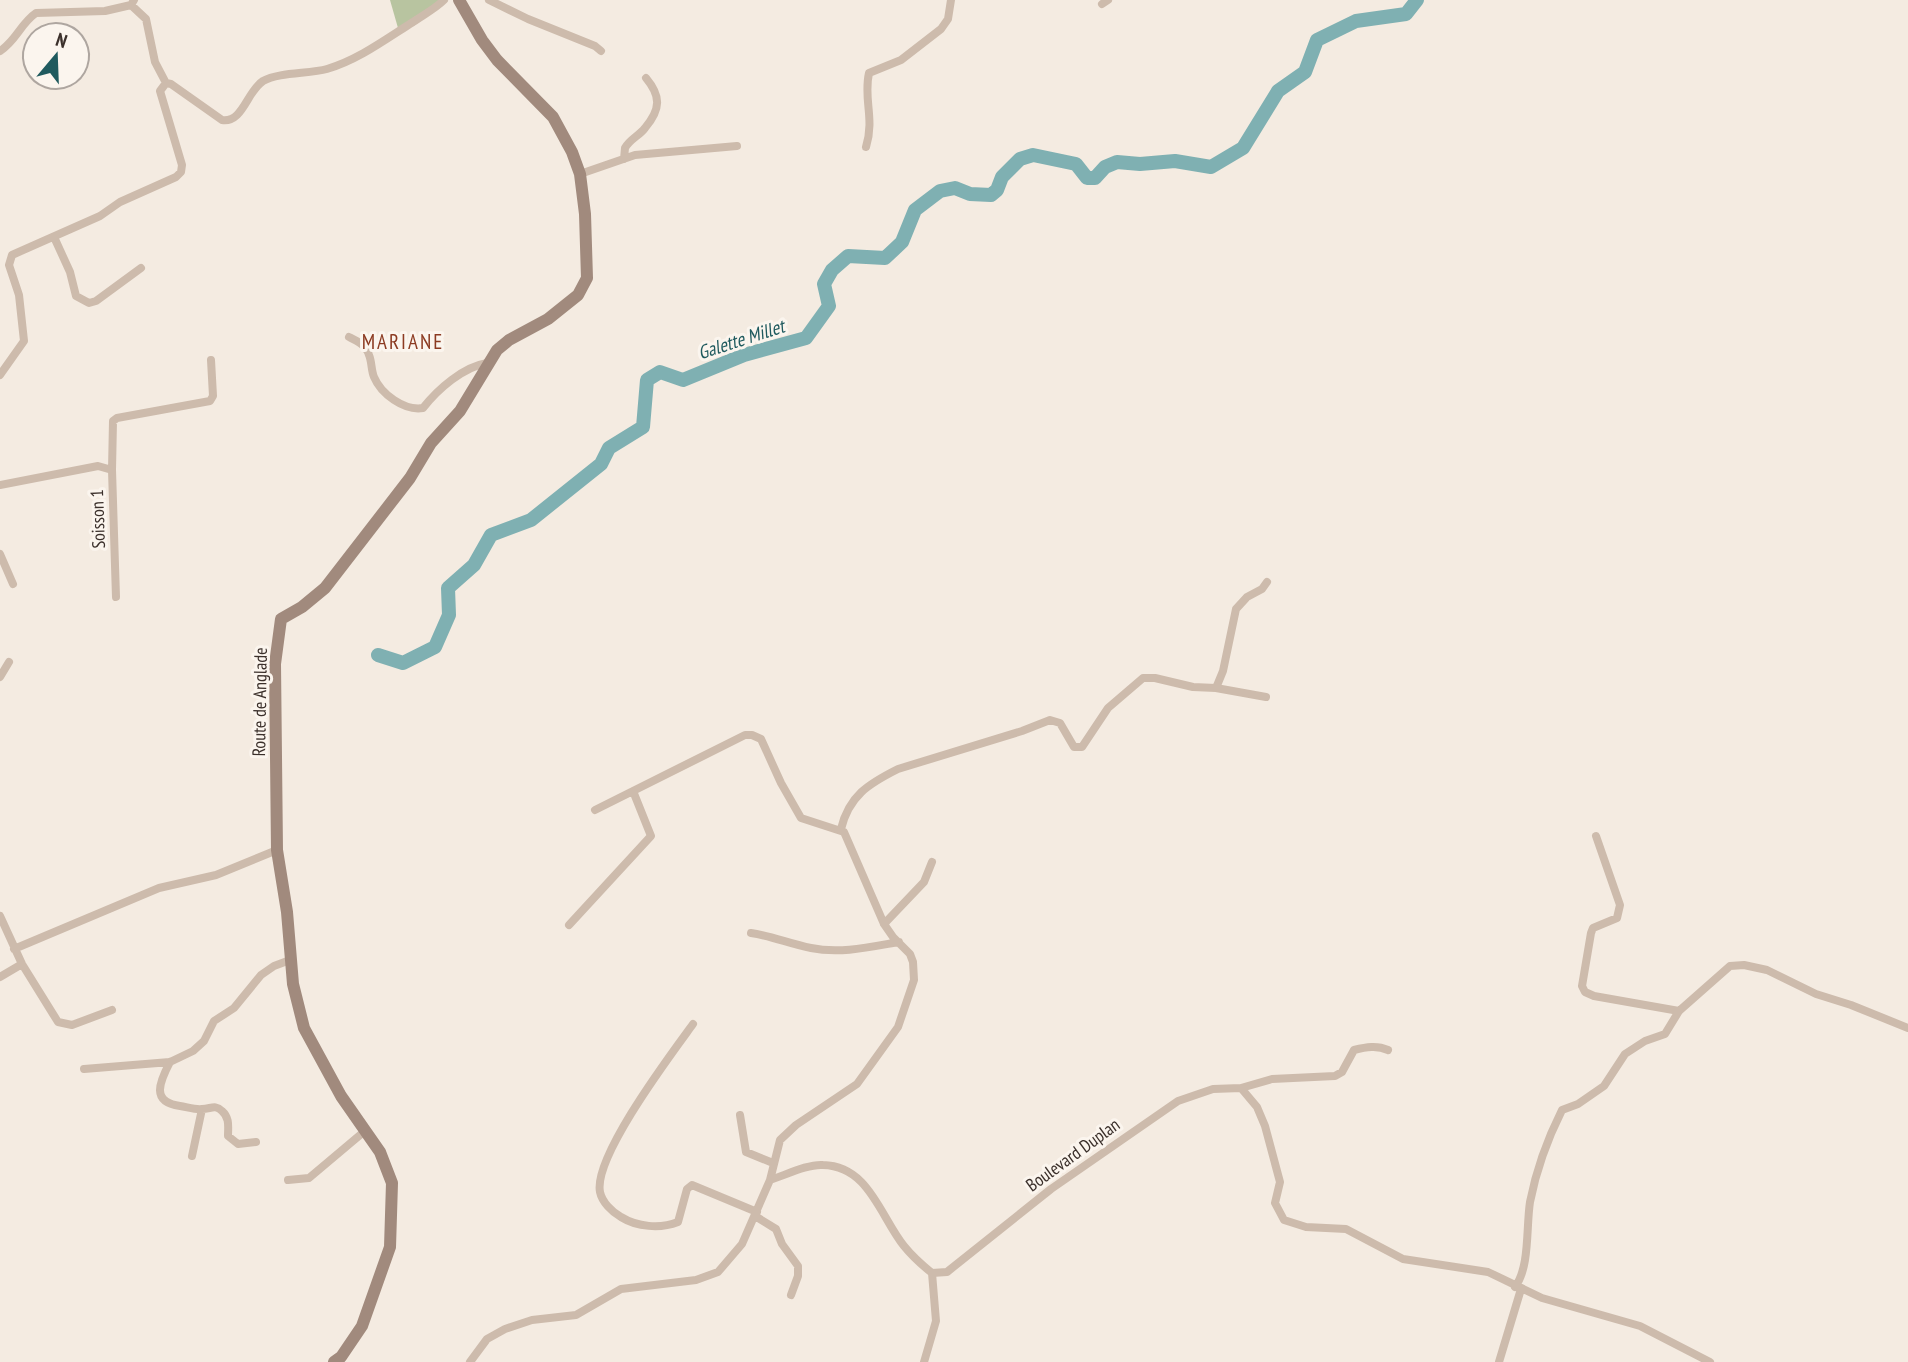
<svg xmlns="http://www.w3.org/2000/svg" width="1908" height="1362" font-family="'PT Sans Narrow',sans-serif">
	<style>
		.green { fill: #b8c4a0 }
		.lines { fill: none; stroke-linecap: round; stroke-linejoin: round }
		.river { stroke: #7fb0b2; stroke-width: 14 }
		.street { stroke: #cdbbac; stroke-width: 8 }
		.secondary { stroke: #a18a7d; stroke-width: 12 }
		.labels { text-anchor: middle; stroke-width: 6; stroke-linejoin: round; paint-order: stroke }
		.street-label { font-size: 18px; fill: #3b302b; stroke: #fbf5ee }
		.water-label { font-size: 19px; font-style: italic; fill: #1f5a5e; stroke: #fbf5ee }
		.quarter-label { font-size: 21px; letter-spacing: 2px; fill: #8c3b22; stroke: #fbf5ee }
	</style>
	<rect width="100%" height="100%" fill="#f4ebe1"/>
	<!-- green -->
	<path class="green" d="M390 0H441L398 28Z"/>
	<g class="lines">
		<!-- river -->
		<path class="river" d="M378 655 403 663 435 647 449 615 448 588 474 565 491 535 531 520 601 464 609 448 643 427 647 380 660 372 683 380 744 355 806 338 829 306 824 284 832 270 848 256 885 258 902 242 915 210 940 191 955 188 970 194 991 195 997 190 1002 177 1020 159 1033 155 1076 164 1087 178H1095L1105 167 1117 162 1140 164 1175 161 1211 167 1243 148 1278 91 1305 72 1317 40 1356 21 1406 14 1417 0"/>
		<!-- street -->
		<path class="street" d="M489 0 528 19 595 46 601 51
			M1102 4 1108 0
			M131 5 146 19 155 62 166 83
			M0 51C16 41 21 23 36 13L105 11 131 5 134 0
			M866 147C875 118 863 99 869 73L901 60 941 29 948 19 951 0
			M624 159 625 148C630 139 639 136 645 128 661 109 661 96 646 78
			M580 174 635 155 737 146
			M54 237 70 272 76 296 89 303 96 301 141 268
			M349 337C357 341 366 345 369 355 372 362 371 370 374 377 381 394 404 411 423 408 438 389 463 367 487 363
			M0 375 24 341 19 295 9 265 12 255 100 216 120 202 176 177 181 172 182 165 160 91 166 83 171 84 222 120C243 123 247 91 263 81 279 72 309 74 327 69 358 60 386 39 413 22 423 15 435 9 444 0
			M112 470 113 421 117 418 210 401 213 396 211 360
			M0 485 98 466 112 470 116 597
			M0 554 13 584
			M0 677 9 662
			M1216 688 1223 671 1236 609 1247 597 1262 589 1267 582
			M595 810 745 735H752L761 739 781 783 801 818 844 832 884 924 893 937 910 954 913 962 914 980 898 1027 857 1084 796 1125 780 1140 770 1180
			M841 829C849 796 868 784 898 769L1022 731 1050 720 1060 723 1074 747H1082L1108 708 1143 678H1155L1193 687 1216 688 1266 697
			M1596 836 1620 905 1617 918 1593 928 1591 933 1582 986 1585 992 1594 996 1679 1011
			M0 916 22 964 58 1022 72 1025 112 1010
			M884 924 924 882 932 862
			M569 925 651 836 633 791
			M751 933C772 936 790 944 811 948 840 954 870 947 899 942
			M14 949 159 888 216 875 277 850
			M0 977 22 964
			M693 1024C672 1053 593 1157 600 1192 602 1202 612 1212 621 1217 637 1227 660 1229 678 1222L687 1189 692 1185 757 1212
			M170 1062C159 1083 151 1102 180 1106 187 1107 196 1110 202 1109 211 1109 215 1104 222 1111 230 1118 228 1127 228 1136L238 1144 256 1142
			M84 1069 170 1062 193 1051 204 1041 214 1021 234 1008 261 975 274 966 290 960
			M1241 1088 1272 1079 1335 1076 1342 1072 1354 1050C1366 1047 1377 1045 1388 1050
			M740 1115 746 1152 773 1163
			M192 1156 202 1109
			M288 1180 309 1178 366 1130
			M755 1216 776 1229 782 1244 798 1266V1276L791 1295
			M1515 1287C1530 1267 1526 1228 1530 1202 1536 1171 1548 1138 1562 1110L1578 1104 1604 1086 1625 1054 1645 1041 1665 1034 1679 1011 1730 966 1744 965 1767 970 1816 994 1851 1005 1908 1028
			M470 1362 487 1339 505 1329 532 1320 576 1315 621 1289 696 1280 718 1272 742 1244 770 1180C786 1175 807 1164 823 1165 869 1166 880 1216 904 1246 912 1256 922 1265 932 1273L947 1272 1051 1189 1178 1101 1213 1089 1241 1088 1257 1107 1265 1126 1280 1182 1275 1203 1284 1220 1306 1227 1346 1229 1403 1259 1488 1272 1542 1298 1640 1326 1710 1362
			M924 1362 936 1321 932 1273
			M1499 1362 1521 1289"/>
		<!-- secondary -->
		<path class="secondary" d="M334 1362 341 1357 362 1326 390 1247 392 1183 380 1152 341 1096 304 1028 293 984 287 912 277 850 275 664 281 619 302 607 325 588 410 478 431 443 460 411 497 350 509 340 548 319 578 295 587 278 585 214 580 174 572 152 553 117 497 60 482 40 459 0"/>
	</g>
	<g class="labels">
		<!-- street labels -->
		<g class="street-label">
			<text transform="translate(98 519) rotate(-92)" y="6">Soisson 1</text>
			<text transform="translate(260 702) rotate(-89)" y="6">Route de Anglade</text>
			<text transform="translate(1073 1155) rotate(-36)" y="6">Boulevard Duplan</text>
		</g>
		<!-- water labels -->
		<g class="water-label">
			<text transform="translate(741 339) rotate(-18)" y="7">Galette Millet</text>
		</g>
		<!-- quarter labels -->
		<g class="quarter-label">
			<text x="403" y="349">MARIANE</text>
		</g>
	</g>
	<!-- north arrow -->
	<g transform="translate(56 56) rotate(19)"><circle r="33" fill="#fbf5ee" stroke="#aea6a0" stroke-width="2"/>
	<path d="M0-5L12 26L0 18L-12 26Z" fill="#1f5a5e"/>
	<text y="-10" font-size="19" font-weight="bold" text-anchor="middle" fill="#3b302b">N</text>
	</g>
</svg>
